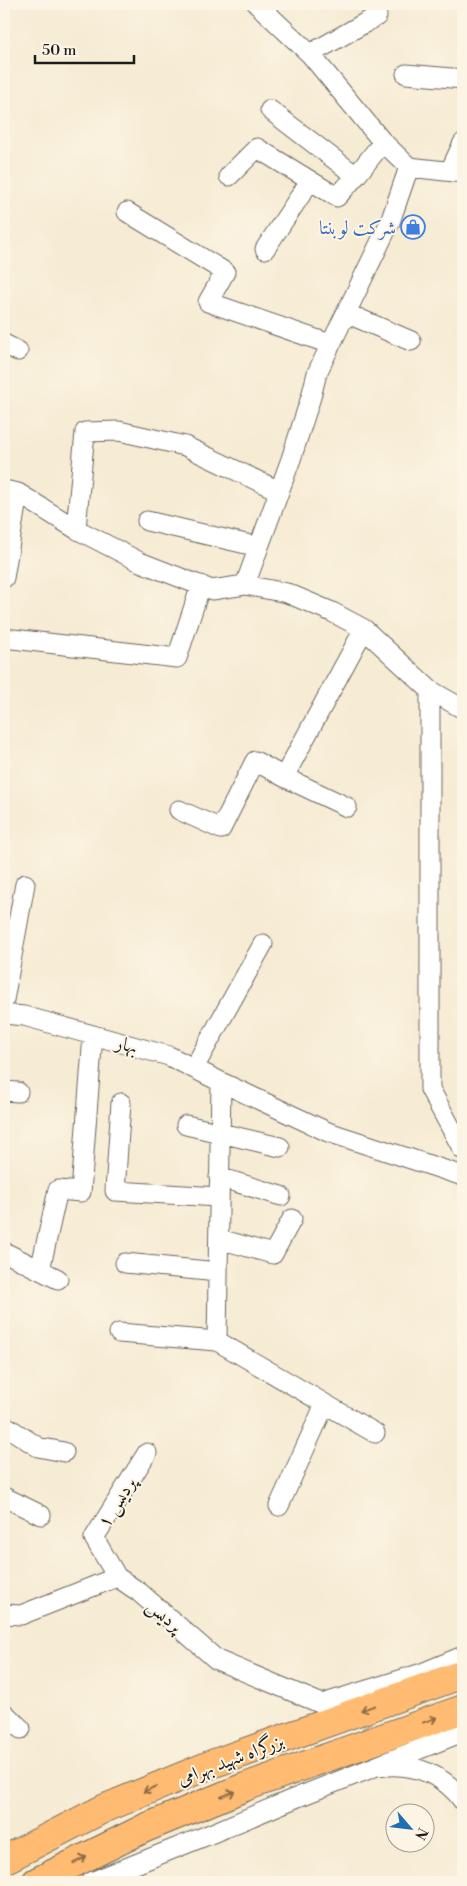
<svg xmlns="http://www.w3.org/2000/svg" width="467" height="1886" font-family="'Libre Bodoni',Amiri,serif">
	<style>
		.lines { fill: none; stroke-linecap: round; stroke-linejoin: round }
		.minor-tunnel { stroke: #cac2ae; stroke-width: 19; stroke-dasharray: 19 9; stroke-linecap: butt }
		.minor-casing { stroke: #68645c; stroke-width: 21 }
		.highway-casing { stroke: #68645c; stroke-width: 30 }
		.minor { stroke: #fff; stroke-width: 19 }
		.highway { stroke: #febb71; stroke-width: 28 }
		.oneway { stroke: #8d6c46 }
		.labels { text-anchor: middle; stroke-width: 4; stroke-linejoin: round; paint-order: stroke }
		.shop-label { font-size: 19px; fill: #366cbe; stroke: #fcf5e5; text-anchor: end }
		.street-label { font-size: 19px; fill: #1c1c1c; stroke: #fcf5e5 }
	</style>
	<rect width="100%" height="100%" fill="#fcf5e5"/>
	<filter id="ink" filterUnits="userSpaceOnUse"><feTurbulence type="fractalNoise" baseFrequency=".02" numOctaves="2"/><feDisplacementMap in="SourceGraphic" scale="10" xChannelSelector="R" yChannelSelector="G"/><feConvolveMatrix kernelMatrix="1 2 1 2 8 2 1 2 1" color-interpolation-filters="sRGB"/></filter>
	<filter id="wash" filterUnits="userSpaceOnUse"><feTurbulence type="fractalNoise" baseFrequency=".0096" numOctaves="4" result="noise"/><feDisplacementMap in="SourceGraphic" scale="20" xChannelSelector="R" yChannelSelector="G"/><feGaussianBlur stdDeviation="1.12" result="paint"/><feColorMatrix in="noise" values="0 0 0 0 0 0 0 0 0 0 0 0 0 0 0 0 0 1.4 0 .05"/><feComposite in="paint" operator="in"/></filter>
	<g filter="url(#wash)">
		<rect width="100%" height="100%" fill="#f6ebd3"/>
	</g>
	<g filter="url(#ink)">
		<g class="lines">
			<!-- minor-tunnel -->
			<path class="minor-tunnel" d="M338 1713 387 1743"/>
			<!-- minor casing -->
			<g class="minor-casing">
				<path id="minor" d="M257 4 310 54 381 140 409 167
					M310 54 377 16
					M406 74 463 79
					M270 110 356 176 383 142
					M450 171 463 143
					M229 176 257 148 337 197 356 176
					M127 212 225 272 208 302 330 344
					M265 249 310 181
					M346 313 411 341
					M4 344 18 351
					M4 490 18 493 76 529 140 562 212 590 245 585 291 459 311 397 317 373 390 222 409 167 463 173
					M147 521 259 547
					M76 529 85 432 119 431 185 446 279 491
					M4 578 18 493
					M245 585 287 593 332 612 364 629 430 690 463 709
					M4 638 177 658 201 585
					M430 690V1089L463 1150
					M284 777 347 807
					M179 810 221 829 255 761 284 777 364 629
					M4 1000 25 884
					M4 1014 24 1016 169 1056 221 1082 328 1132 463 1176
					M194 1068 263 944
					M4 1091 18 1092
					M121 1103 115 1191 219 1197
					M186 1125 280 1147
					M219 1177 281 1196
					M219 1239 273 1254 292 1219
					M4 1252 58 1279
					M125 1263 218 1272
					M40 1270 58 1190 81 1192 93 1035
					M119 1333 217 1341 221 1082
					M217 1341 375 1433
					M4 1425 38 1447 64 1452
					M4 1497 41 1515
					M279 1506 325 1404
					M117 1577 94 1538 147 1453
					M4 1614 21 1615 117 1577 139 1592 217 1660 322 1704 422 1673 463 1656
					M4 1713 21 1729
					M387 1766C417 1764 445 1776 463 1801
					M91 1882 208 1835 293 1799 463 1732"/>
			</g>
			<!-- highway casing -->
			<g class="highway-casing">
				<path id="highway" d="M4 1860 103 1809 212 1764 463 1674
					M36 1882 145 1828 245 1787 463 1709"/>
			</g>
			<!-- minor -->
			<use href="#minor" class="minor"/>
			<!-- highway -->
			<use href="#highway" class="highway"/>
		</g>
		<!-- one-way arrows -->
		<defs><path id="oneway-shaft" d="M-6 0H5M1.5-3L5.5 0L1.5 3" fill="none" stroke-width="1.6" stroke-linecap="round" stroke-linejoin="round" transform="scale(1.25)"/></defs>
		<g class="oneway">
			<use href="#oneway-shaft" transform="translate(368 1708) rotate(160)"/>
			<use href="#oneway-shaft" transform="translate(430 1720) rotate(-20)"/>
			<use href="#oneway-shaft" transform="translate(150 1789) rotate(157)"/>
			<use href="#oneway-shaft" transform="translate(228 1794) rotate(-22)"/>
			<use href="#oneway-shaft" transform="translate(80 1860) rotate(-26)"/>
		</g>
	</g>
	<!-- icons -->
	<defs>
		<g id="shop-ring" transform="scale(1.25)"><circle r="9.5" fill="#fcf5e5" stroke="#3f7fe0" stroke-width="1.5"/><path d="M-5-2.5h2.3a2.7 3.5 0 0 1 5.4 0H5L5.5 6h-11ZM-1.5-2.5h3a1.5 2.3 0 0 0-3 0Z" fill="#3f7fe0"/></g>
	</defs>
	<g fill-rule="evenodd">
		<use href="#shop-ring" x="413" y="227"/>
	</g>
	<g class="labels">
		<!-- shop labels -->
		<g class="shop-label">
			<text x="396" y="234">شرکت لوبنتا</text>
		</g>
		<!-- street labels -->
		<g class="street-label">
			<text transform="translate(127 1044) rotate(15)" y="7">بهار</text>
			<text transform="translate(116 1502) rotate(-58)" y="7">پرديس ۱</text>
			<text transform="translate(165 1615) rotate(41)" y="7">پرديس</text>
			<text transform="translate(230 1759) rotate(-21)" y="7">بزرگراه شهید بهرامی</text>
		</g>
	</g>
	<!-- margin -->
	<rect width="467" height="1886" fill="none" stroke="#fcf5e5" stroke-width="20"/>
	<!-- north arrow -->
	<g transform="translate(410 1828) rotate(118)"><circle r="24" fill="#fcf5e5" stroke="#a29e95"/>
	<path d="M0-4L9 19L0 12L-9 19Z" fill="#1f6fb2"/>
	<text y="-8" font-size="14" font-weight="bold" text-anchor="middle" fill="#1c1c1c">N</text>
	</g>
	<!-- scale -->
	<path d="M35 55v8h99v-8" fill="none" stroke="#1c1c1c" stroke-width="2.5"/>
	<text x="42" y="55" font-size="15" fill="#1c1c1c" stroke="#fcf5e5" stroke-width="4" paint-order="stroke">50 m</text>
</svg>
